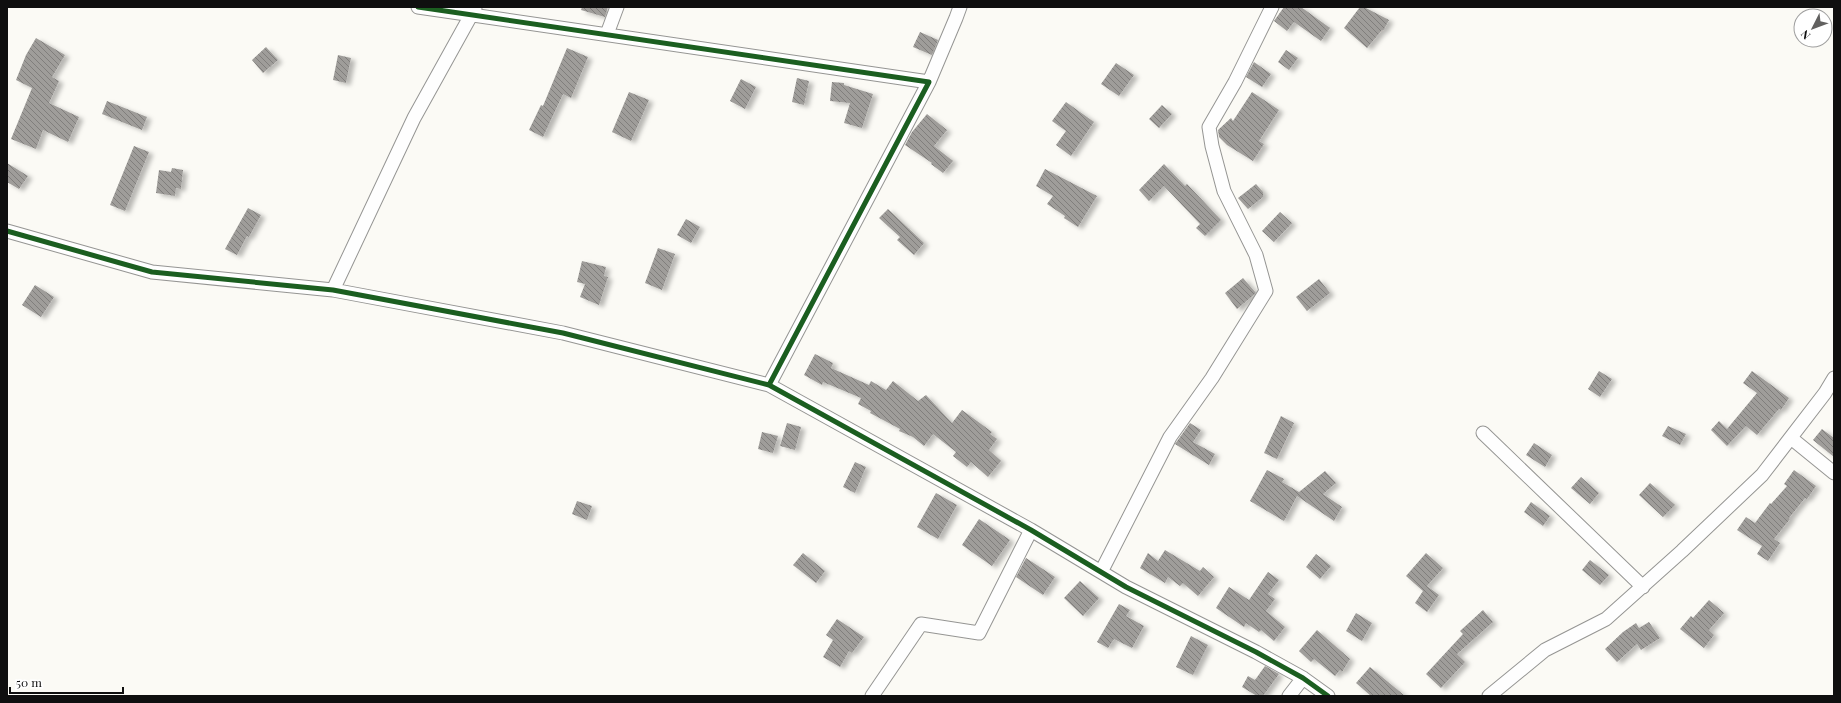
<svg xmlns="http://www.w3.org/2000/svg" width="1841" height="703" font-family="'Playfair Display',serif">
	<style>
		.building { fill: url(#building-back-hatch); filter: url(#shadow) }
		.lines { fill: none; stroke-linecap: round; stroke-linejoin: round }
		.street-casing { stroke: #959593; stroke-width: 15 }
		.street { stroke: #fefefe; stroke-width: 13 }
		.cycleway-casing { stroke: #fff; stroke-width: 8 }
		.cycleway { stroke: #1b5e20; stroke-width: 5 }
	</style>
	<defs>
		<pattern id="building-back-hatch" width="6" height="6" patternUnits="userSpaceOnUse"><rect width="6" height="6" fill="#9f9d9a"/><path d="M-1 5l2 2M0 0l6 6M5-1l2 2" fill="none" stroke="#807e7c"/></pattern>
		<filter id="shadow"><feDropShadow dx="4.5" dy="2.5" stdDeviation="2" flood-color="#0004"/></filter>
	</defs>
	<rect width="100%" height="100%" fill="#fbfaf5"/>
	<!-- building -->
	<path class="building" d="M582 7H608L605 17 581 10Z
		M1284 7H1301L1330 28 1321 41 1294 22 1287 31 1274 21Z
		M1360 7H1364L1389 20 1383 31 1382 30 1367 48 1344 28Z
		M920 32 938 40 932 55 913 47Z
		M36 38 65 55 52 77 59 81 49 103 79 117 68 142 43 130 36 149 11 139 32 88 16 80 26 55Z
		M266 47 278 60 263 73 252 60Z
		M567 48 588 57 571 98 563 94 543 137 529 130 541 105 543 106Z
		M1286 50 1298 58 1289 70 1278 62Z
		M338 55 351 58 346 83 333 80Z
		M1254 62 1271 74 1262 87 1246 77Z
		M1116 63 1134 75 1119 96 1101 84Z
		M797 78 809 81 804 105 792 102Z
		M741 79 756 87 745 109 730 101Z
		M832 82 844 83V85L873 94 862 128 844 123 850 103 830 101Z
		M629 92 649 100 631 141 612 132Z
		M1252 92 1279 110 1259 141 1264 144 1253 161 1227 145 1219 137 1218 130 1231 118 1233 121Z
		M107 101 147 117 142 130 102 114Z
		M1066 102 1094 122 1071 156 1056 145 1066 131 1052 121Z
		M1162 105 1172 114 1159 128 1149 119Z
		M927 114 947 130 934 146 953 161 943 173 931 164 932 163 905 145 912 132Z
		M134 146 149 152 125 211 110 205Z
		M7 163 28 176 19 189 7 182Z
		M1164 164 1185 186 1187 184 1221 220 1205 236 1196 228 1200 224 1164 186 1149 201 1139 190Z
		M172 168 183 170 181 189 176 188 175 196 156 193 159 170 171 172Z
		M1045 169 1097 196 1078 227 1064 218 1065 216 1047 204 1053 196 1036 186Z
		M1256 184 1263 192V197L1248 209 1238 198Z
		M248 208 261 215 249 237 247 236 237 255 225 249Z
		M888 209 924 243 914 255 897 240 900 237 879 218Z
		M1280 212 1292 223 1274 242 1262 231Z
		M686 219 700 227 691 243 677 235Z
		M658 248 675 254 662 290 645 283Z
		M582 261 606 267 604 276 608 277 599 305 580 297 585 284 577 282Z
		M1243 278 1256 293 1237 309 1225 293Z
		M1319 279 1330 293 1307 311 1296 297Z
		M35 285 54 297 41 317 22 305Z
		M815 354 833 363 831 368 869 385 871 381 886 390 893 381 918 401 926 395 952 423 962 410 992 432 990 434 997 439 989 450 1001 461 988 477 971 462 967 467 953 456 956 452 933 434 924 446 913 437 899 431 900 429 870 413 871 411 858 404 861 398 823 382 822 385 804 375Z
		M1599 371 1612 379 1600 397 1588 389Z
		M1752 371 1789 398 1781 410 1779 409 1757 435 1746 426 1727 446 1711 430 1719 421 1727 429 1757 393 1743 383Z
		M1281 416 1294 423 1277 459 1264 453Z
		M787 423 801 427 795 450 780 446Z
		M1190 423 1201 430 1193 442 1215 454 1209 465 1175 444Z
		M1668 426 1686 434 1680 445 1662 436Z
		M1822 429 1834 438V457L1813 440Z
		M762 432 778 436 773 453 758 449Z
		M1534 443 1552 455 1545 467 1526 455Z
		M855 462 866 467 855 493 843 487Z
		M1267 470 1284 479 1282 482 1299 492 1325 471 1336 483 1323 494 1342 507 1334 521 1297 496 1284 521 1250 501Z
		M1794 470 1816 486 1807 499 1805 498 1789 518 1790 519 1774 539 1780 543 1768 561 1757 554 1762 546 1737 530 1746 517 1755 523 1770 503 1771 504 1787 486 1784 484Z
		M1581 477 1599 493 1590 504 1571 488Z
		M1650 483 1675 505 1663 517 1639 495Z
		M936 493 957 505 938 539 917 527Z
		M577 501 592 506 587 520 572 514Z
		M1531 502 1550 516 1543 526 1524 512Z
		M979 519 1010 540 992 566 962 545Z
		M1165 550 1200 571 1203 567 1214 577 1198 596 1183 583 1180 586 1168 577 1165 583 1140 568 1148 553 1158 561Z
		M803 553 825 571 816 583 793 565Z
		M1426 553 1443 568 1427 586 1439 595 1427 612 1415 603 1423 591 1406 576Z
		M1316 554 1331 566 1320 579 1306 567Z
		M1026 558 1055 577 1043 595 1016 577Z
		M1590 560 1609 575 1600 585 1582 570Z
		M1268 572 1279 580 1268 594 1275 599 1266 611 1285 627 1274 641 1261 630 1259 632 1246 623 1244 627 1216 608 1229 587 1249 600Z
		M1080 581 1099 598 1083 616 1064 598Z
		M1709 600 1724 613 1709 630 1714 635 1704 648 1680 629 1691 616 1693 618Z
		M1119 604 1130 610 1126 616 1144 626 1132 648 1114 639 1108 648 1097 642Z
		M1483 610 1493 622 1457 654 1465 662 1441 688 1426 674 1463 634 1460 631Z
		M1356 613 1372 623 1362 641 1346 631Z
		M837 619 864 637 852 653 849 651 840 667 823 657 833 640 826 635Z
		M1649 622 1660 638 1641 650 1637 644 1617 662 1605 649 1623 632 1636 623 1639 628Z
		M1317 630 1350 659 1342 672 1340 670 1335 676 1314 659 1311 662 1299 651Z
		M1191 636 1208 645 1193 675 1176 667Z
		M1265 666 1279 674 1263 696H1257L1242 687 1248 676 1255 680Z
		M1370 667 1405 696H1371L1356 683Z"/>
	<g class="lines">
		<!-- street casing -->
		<g class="street-casing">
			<path id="street" d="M418 7 929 82 769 385
				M607 34 617 7
				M929 82 956 18 960 7
				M7 231 152 272 333 290 563 333 769 385 1031 530 1126 587 1256 652 1303 678 1328 696
				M333 290 414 118 475 8
				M1483 433 1643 587
				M1791 438 1834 473
				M1101 572 1170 437 1212 378 1266 291 1256 255 1224 191 1212 146 1209 127 1235 82 1272 7
				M872 696 921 624 979 633 1031 530
				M1289 696 1303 678
				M1489 696 1545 650 1606 619 1682 551 1762 475 1825 393 1834 378"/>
		</g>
		<!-- street -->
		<use href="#street" class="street"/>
		<!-- cycleway casing -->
		<g class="cycleway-casing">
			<path id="cycleway" d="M418 7 929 82 769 385
				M7 231 152 272 333 290 563 333 769 385 1031 530 1126 587 1256 652 1303 678 1328 696"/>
		</g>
		<!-- cycleway -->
		<use href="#cycleway" class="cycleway"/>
	</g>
	<!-- border -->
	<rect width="1841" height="703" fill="none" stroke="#0f0f0f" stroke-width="16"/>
	<!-- north arrow -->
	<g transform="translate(1813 28) rotate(228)"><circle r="19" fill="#ffffff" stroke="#9f9f9f"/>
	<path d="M0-3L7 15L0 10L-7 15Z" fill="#626160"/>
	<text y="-6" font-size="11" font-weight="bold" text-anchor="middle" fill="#0f0f0f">N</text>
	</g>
	<!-- scale -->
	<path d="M10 687v6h113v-6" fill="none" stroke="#0f0f0f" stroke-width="2"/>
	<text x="16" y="687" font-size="12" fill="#0f0f0f" stroke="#ffffff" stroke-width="3" paint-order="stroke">50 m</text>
</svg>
